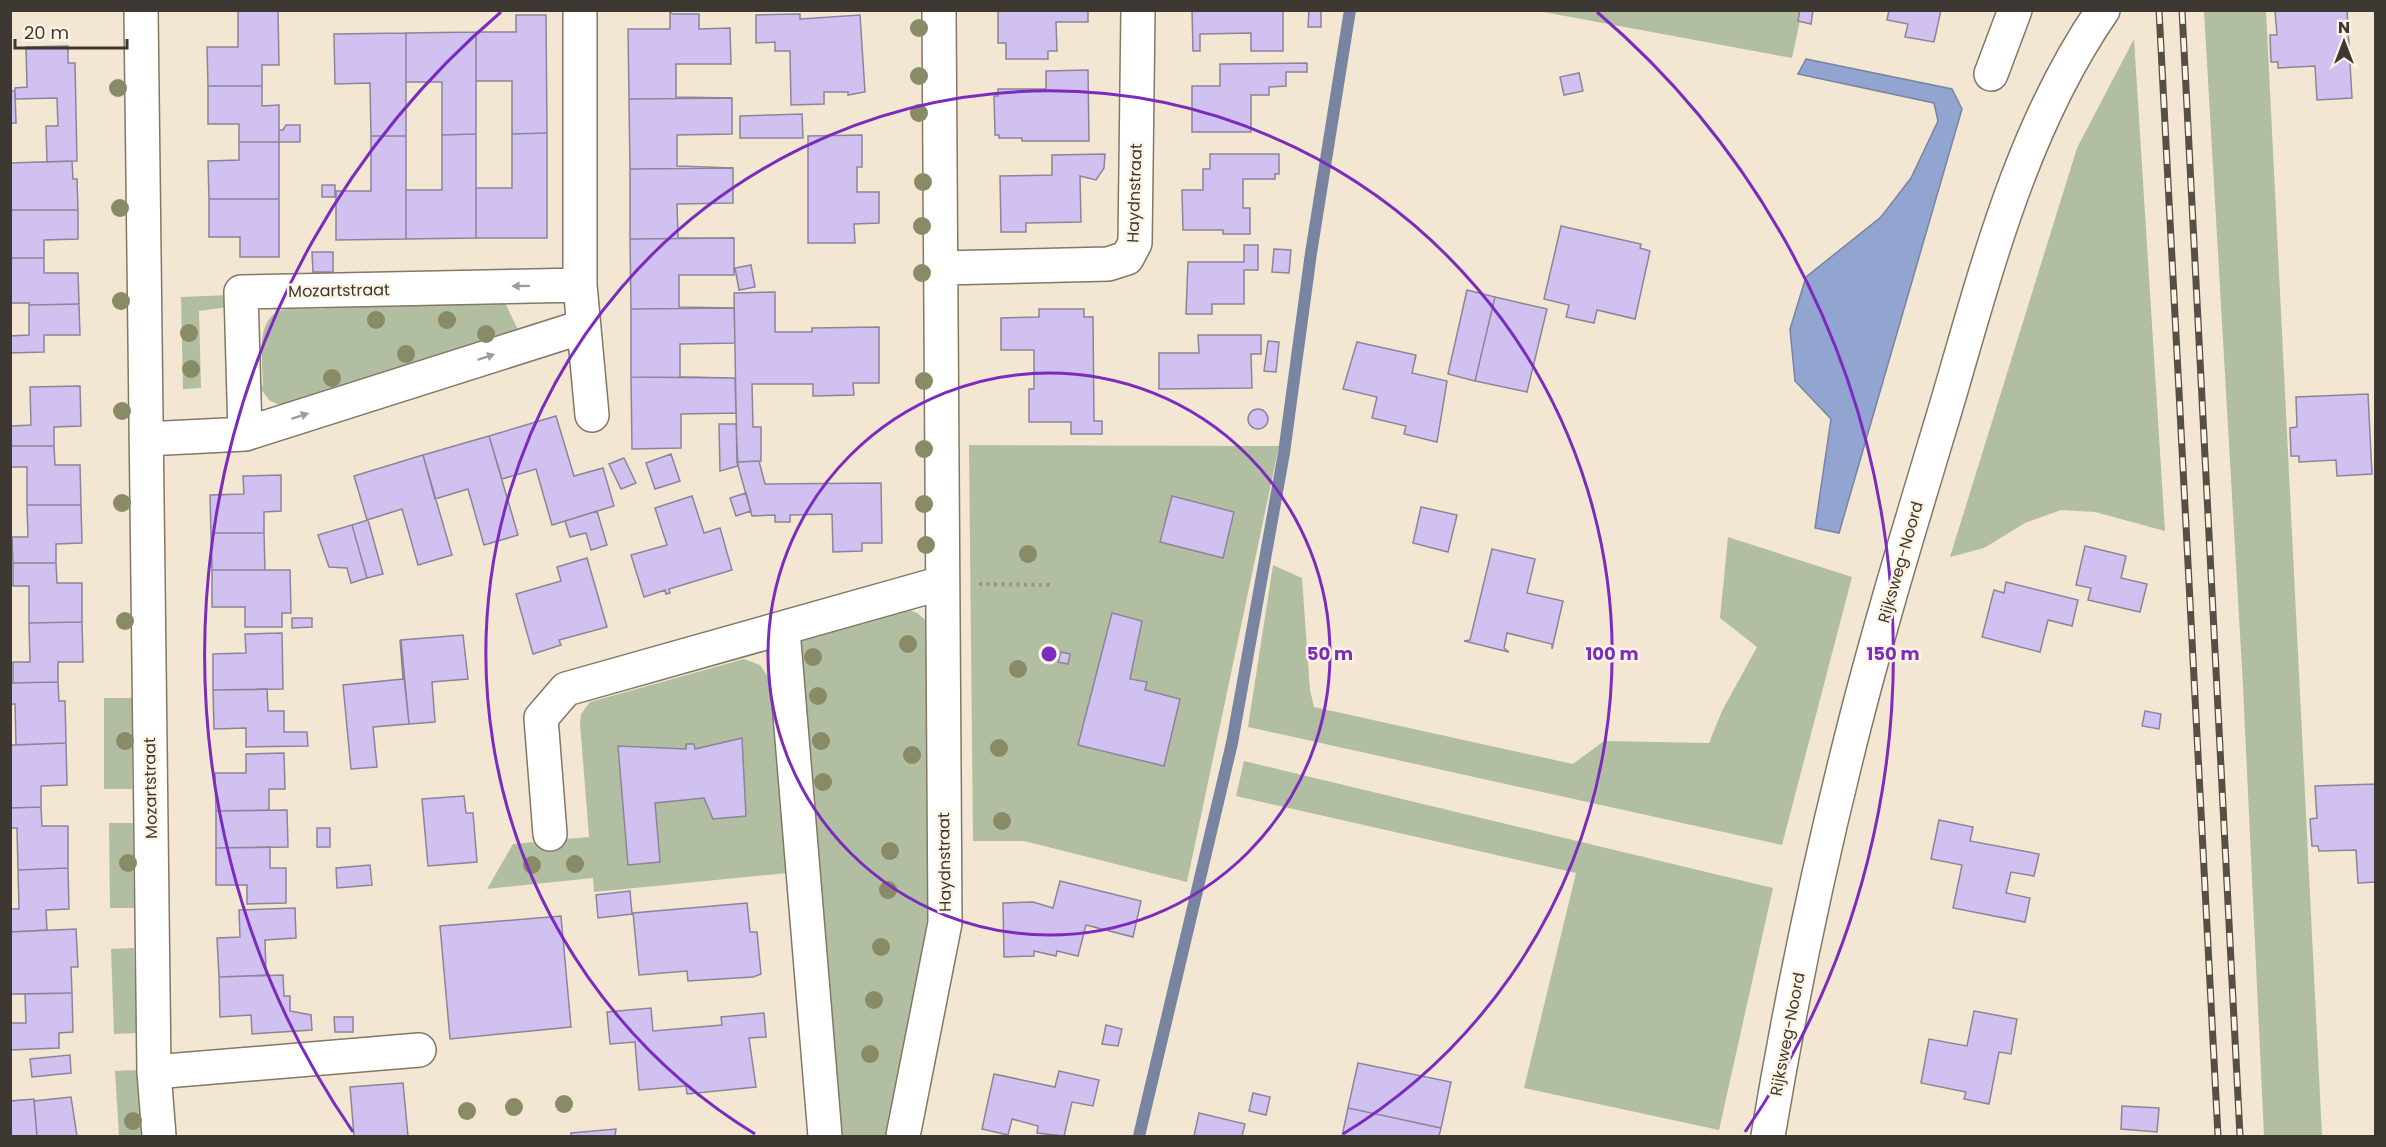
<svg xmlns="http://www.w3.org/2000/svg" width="2386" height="1147" font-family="Poppins,sans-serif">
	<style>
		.green { fill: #b2bea2 }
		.water { fill: #91a5d0; stroke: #7884a0; stroke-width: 1.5 }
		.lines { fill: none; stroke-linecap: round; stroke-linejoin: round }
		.stream { stroke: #7884a0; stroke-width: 12 }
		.building { fill: #d1c1f0; stroke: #8b8598; stroke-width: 1.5 }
		.minor-casing { stroke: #837766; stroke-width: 36 }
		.major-casing { stroke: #837766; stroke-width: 36 }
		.path { stroke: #9c9386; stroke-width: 4; stroke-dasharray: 3 4.5; stroke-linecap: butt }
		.minor { stroke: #fff; stroke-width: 33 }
		.major { stroke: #fff; stroke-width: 33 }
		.rail-casing { stroke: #554f46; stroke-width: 7 }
		.rail { stroke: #fef4e4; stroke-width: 4.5; stroke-dasharray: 14; stroke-linecap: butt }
		.tree { fill: #888b66 }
		.oneway { fill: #9e9c98 }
		.ring { fill: none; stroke: #7b2cbf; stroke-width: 3 }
		.labels { text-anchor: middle; stroke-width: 5; stroke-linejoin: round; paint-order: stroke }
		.street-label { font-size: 16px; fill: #3d3831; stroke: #fef4e4 }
		.centre { fill: #7b2cbf; stroke: #fef4e4; stroke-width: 3 }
		.ring-label { font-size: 18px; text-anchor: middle; font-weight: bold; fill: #7b2cbf; stroke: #fef4e4; stroke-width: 5; stroke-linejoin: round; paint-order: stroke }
	</style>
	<rect width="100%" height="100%" fill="#f3e6d3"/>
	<!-- green -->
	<path class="green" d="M1538 11H1802L1792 58Z
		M2204 11H2266L2322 1136H2264L2243 686Z
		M2134 39 2165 531 2095 512 2061 510 2025 523 1984 548 1950 557 2077 148Z
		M229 295 228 307 199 311 201 388 183 389 181 297Z
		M504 301 521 336 285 407 270 401 260 388 263 385C263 362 254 319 282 310 295 307 311 309 324 309L325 305Z
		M969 445 1279 446 1187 882 1024 841H973Z
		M1728 537 1852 577 1782 845 1248 727 1273 565 1302 578 1310 690 1314 707 1573 764 1604 741 1709 743 1722 711 1757 647 1720 618Z
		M902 607 917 613 927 621 933 913 888 1136H837L799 644 811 633Z
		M744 659 760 665 770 680 788 873 594 892 593 878 487 889 513 844 589 837 580 723 581 714 590 702Z
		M104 698H132V789H104Z
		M1244 761 1773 888 1719 1130 1524 1088 1576 873 1236 796Z
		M109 823H133L134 908H110Z
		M134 948 137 1033 114 1034 111 949Z
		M138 1070 141 1136H119L115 1071Z"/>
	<!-- water -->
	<path class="water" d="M1806 59 1952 89 1962 109 1839 533 1815 528 1831 419 1795 381 1790 329 1806 277 1881 217 1911 178 1938 121 1934 103 1798 74Z"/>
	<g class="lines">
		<!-- stream -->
		<path class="stream" d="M1139 1136 1232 743 1284 453 1311 253 1350 10"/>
	</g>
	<!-- building -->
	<path class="building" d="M238 10H278L279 65H262V86H208L207 47H238Z
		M998 10H1088V22H1056L1057 51H1048V59H1006V43H998Z
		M1192 10H1283V51H1251V33L1200 34V51H1193Z
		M1309 10H1321V27H1308Z
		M1800 10H1813L1811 24 1798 21Z
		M1889 10H1941L1934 42 1905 37 1908 24 1887 20Z
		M2275 10H2347L2352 98 2317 100 2315 66 2278 68V62H2271L2270 35H2277Z
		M670 12 673 14H699V29L730 28 731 64H676V97L732 98 629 99 628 29H670Z
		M800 14V19L860 15 865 92 848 95V92H824V104L791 105 790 51H775V42L756 43V15Z
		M516 15H546L547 133 512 134V81H476V32H516Z
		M476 32V134L442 135V82H406V33Z
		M406 33V136H371L370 83 335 84 334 34Z
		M68 46V63H75L77 161 47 162 46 126H58L57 98 15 99V88L27 87 26 47Z
		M1307 63V72H1286V86L1269 87V95H1251V132H1192V86H1220V64Z
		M1088 70 1089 141H1022V138H999V135H995L994 96H998V89H1046V71Z
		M1579 73 1583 91 1564 95 1560 77Z
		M208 86H262V106L279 105V142H239V124H208Z
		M10 91H15L16 123H10Z
		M732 98V134L677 135V166L733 168 630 169 629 99Z
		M802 114 803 138H740V116Z
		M286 125H300V142H279V130H283Z
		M547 133V238H476V188H512V134Z
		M476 134V238L406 239V190H442V135Z
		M862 135V167H857V192H879V223L854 224 855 243H808V136Z
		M371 136H406V239L336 240V191H371Z
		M239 142H279V199H209L208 161 239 160Z
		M1105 154 1104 168 1096 180 1080 176 1081 222 1026 223V232H1001L1000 176 1052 175V155Z
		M1210 154H1279V174H1275V179H1243V208H1250V234H1223V230H1183L1182 190H1203V169H1210Z
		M72 161 73 179H77L78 210H10V163Z
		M733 168V203L677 204 678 238H734L630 239V169Z
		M322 185H335V197H322Z
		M209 199H279V257H240V237H209Z
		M10 210H78V239L44 240V258H10Z
		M1561 226 1641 244 1640 248 1650 251 1635 319 1597 310 1594 323 1566 317 1569 305 1544 299Z
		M734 238V275H679V307L734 308 631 309 630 239Z
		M1244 245H1258V270H1244V304H1212V314H1186L1188 262H1244Z
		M1274 249 1291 250 1289 273 1272 272Z
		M312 252H333V272H313Z
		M10 258H44V273H78L79 304 29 305V303H10Z
		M751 265 755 287 739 290 735 268Z
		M1467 290 1495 297 1475 381 1448 374Z
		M775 292V332H812V328L879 327V383H853L854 395 813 396V384H752L753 427H761V461L737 462 734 293Z
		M1495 297 1547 309 1527 392 1475 381Z
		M79 304 80 335H44V352L10 353V336L29 335V305Z
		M734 308 735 343 680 344V377L735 378 631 377V309Z
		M1039 309H1084V317H1093L1094 421H1102V434H1071V422H1029V389H1034V350H1001V318L1039 317Z
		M1198 335H1261V354H1251L1252 388 1159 389V353H1199Z
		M1268 341 1279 342 1276 372 1264 371Z
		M1357 342 1416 355 1412 373 1447 381 1437 442 1404 434 1406 426 1372 418 1377 397 1343 389Z
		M631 377 735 378 736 413 681 414V448L632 449Z
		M80 386 81 426 54 427V446H10V423L11 426 31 425 30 387Z
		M2368 394 2372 474 2337 476 2336 460 2299 462V456H2291L2290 428 2297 427 2296 397Z
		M1248 419a10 10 0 1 1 20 0a10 10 0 1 1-20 0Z
		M556 416 574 476 603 468 614 506 552 525 536 469 502 479 489 436Z
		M719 424H736L738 466 720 471Z
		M489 436 518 535 484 545 468 489 435 499 423 455Z
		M11 446H54L55 465H80L81 505H27V467H11Z
		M671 454 680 481 655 489 646 463Z
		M423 455 452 555 418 565 402 509 367 520 354 476Z
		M624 458 636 483 621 489 609 464Z
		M759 461 765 484 881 483 882 543H862V551L833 552 832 514 790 515V522H775V515L752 516 737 462Z
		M281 475V511L264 512V533H211L210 495 244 494 243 476Z
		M746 493 751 511 736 516 730 498Z
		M692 496 704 533 720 528 732 570 669 589 670 593 666 594 665 590 644 597 631 555 667 545 655 508Z
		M1172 496 1234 512 1223 558 1160 542Z
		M27 505H81L82 543 56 544V563H13L12 537H28Z
		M1421 507 1457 515 1448 552 1413 543Z
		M597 511 607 545 591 550 586 533 570 537 565 521Z
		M368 520 383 574 367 578 352 525Z
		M352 525 367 578 351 583 347 568 329 567 318 535Z
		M211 533H264L265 570H212Z
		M2085 546 2126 556 2121 578 2147 584 2140 612 2088 600 2091 588 2076 585Z
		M1492 549 1535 559 1527 593 1563 601 1552 649V644L1507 633 1504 648 1509 652 1464 641 1470 640Z
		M587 558 607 627 559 640 561 645 533 654 516 594 561 581 557 567Z
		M13 563H56L57 583H82V622L29 623V586H13Z
		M212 570H290L291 613H282V627H245V607H212Z
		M2006 582 2078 600 2072 626 2048 620 2040 652 1982 637 1994 590 2004 593Z
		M1112 613 1142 621 1130 679 1147 682 1145 690 1180 699 1164 766 1078 745Z
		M292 618H312V627L292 628Z
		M82 622 83 662H58V682L13 683V662H30L29 623Z
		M282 633 283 689 213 690V654L246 653 245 634Z
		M463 635 468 679 432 682 435 722 409 724 401 640Z
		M400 640 409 724 373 727 377 767 351 769 343 685 403 679Z
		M1061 652 1070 654 1068 664 1058 662Z
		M58 682 59 701H65L66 743 16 745 15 704H10V683Z
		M267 689 268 711H284V732H307L308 746 246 747V728L214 729 213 690Z
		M2145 711 2161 714 2159 729 2142 726Z
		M742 738 746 816 713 819 704 798 655 803 660 862 628 865 618 746 686 749V744H694L695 749Z
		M66 743 67 785 41 786V807L10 808V745Z
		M284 753 285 789H269V810L216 811 215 773H246V754Z
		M2376 784V882L2358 883 2356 850 2319 851 2318 846H2312L2310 819 2317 818 2315 786Z
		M464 796 466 813H473L477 862 428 866 422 799Z
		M41 807 42 826H68V868L18 870 17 828H10V808Z
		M287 810 288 847 216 848V811Z
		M1939 820 1973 827 1970 841 2039 854 2034 876 2011 872 2006 893 2030 898 2025 922 1953 908 1962 865 1931 859Z
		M317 828H330V847H317Z
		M270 847V868H286V903L247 904V885H216V848Z
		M370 865 372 885 337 888 336 868Z
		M68 868 69 909 46 910 47 930 10 932V909H19L18 870Z
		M1060 881 1141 901 1133 937 1086 925 1078 956 1057 951 1056 956 1034 951V956L1004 957 1003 903 1033 902 1053 908Z
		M630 891 632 914 598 918 596 895Z
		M747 903 750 932H757L761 974 753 977 688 981 687 971 639 975 633 913Z
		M295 908 296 938 265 940 266 975 219 977 217 938 240 937 239 910Z
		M561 916 571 1027 450 1039 440 926Z
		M76 929 78 967H71L72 993 10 994V932Z
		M283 975 284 996H290V1011L311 1015 312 1030 252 1034 251 1015 220 1017 219 977Z
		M72 993 73 1032 59 1033V1048L10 1050V1023H26L25 994Z
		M651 1008 653 1031 722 1025 721 1017 764 1013 766 1037 749 1038 756 1087 687 1094 686 1086 639 1090 635 1042 610 1044 607 1012Z
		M1974 1011 2017 1019 2011 1054 1999 1052 1989 1104 1964 1099 1966 1092 1921 1083 1929 1039 1967 1046Z
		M334 1017H353V1032H335Z
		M1106 1025 1122 1029 1118 1046 1102 1044Z
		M70 1055 71 1073 32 1077 30 1059Z
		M1358 1063 1451 1082 1441 1128 1348 1108Z
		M1059 1071 1099 1080 1093 1106 1072 1102 1064 1136 1037 1133 1038 1126 1012 1119 1008 1135 982 1129 994 1074 1055 1087Z
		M403 1083 408 1136H354L350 1087Z
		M1253 1093 1270 1097 1266 1115 1249 1111Z
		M71 1097 77 1136H37L34 1101Z
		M34 1099 37 1136H10V1101Z
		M2122 1106 2159 1108 2157 1132 2121 1129Z
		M1348 1108 1441 1128 1439 1136H1342Z
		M1199 1113 1245 1124 1242 1136H1194Z
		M616 1129 615 1136H571V1133Z"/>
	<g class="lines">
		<!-- minor casing -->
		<g class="minor-casing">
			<path id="minor" d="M141 10 154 1072 159 1136
				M580 10V285L592 415
				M1991 74 2015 10
				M940 268 1108 264 1127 258 1135 243 1138 10
				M245 434 582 327
				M146 439 245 434 241 292 580 285
				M783 630 825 1136
				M550 834 541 718 566 689 942 583
				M154 1072 419 1050
				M903 1136 945 923 939 10"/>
		</g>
		<!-- major casing -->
		<g class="major-casing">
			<path id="major" d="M1768 1136C1789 1010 1815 884 1846 759 1874 644 1909 530 1943 417 1985 276 2019 132 2103 10"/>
		</g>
		<!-- path -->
		<path class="path" d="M979 584 1051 585"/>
		<!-- minor -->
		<use href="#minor" class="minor"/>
		<!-- major -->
		<use href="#major" class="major"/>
		<!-- rail casing -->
		<g class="rail-casing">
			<path id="rail" d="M2159 10 2218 1136
				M2182 10 2240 1136"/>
		</g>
		<!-- rail -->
		<use href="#rail" class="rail"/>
	</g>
	<!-- trees -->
	<g class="tree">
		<circle cx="919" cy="28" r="9"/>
		<circle cx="919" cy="76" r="9"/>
		<circle cx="118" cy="88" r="9"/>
		<circle cx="919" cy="113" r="9"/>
		<circle cx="923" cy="182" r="9"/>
		<circle cx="120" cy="208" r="9"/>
		<circle cx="922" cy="226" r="9"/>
		<circle cx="922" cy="273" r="9"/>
		<circle cx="121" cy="301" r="9"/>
		<circle cx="376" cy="320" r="9"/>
		<circle cx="447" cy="320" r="9"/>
		<circle cx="189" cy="333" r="9"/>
		<circle cx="486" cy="334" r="9"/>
		<circle cx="406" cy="354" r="9"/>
		<circle cx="191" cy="369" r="9"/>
		<circle cx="332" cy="378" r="9"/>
		<circle cx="924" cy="381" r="9"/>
		<circle cx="122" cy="411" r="9"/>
		<circle cx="924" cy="449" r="9"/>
		<circle cx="122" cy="503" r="9"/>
		<circle cx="924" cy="504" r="9"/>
		<circle cx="926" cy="545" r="9"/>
		<circle cx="1028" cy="554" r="9"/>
		<circle cx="125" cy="621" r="9"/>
		<circle cx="908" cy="644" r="9"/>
		<circle cx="813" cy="657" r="9"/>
		<circle cx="1018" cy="669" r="9"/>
		<circle cx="818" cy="696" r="9"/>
		<circle cx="125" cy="741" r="9"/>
		<circle cx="821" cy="741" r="9"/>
		<circle cx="999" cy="748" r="9"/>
		<circle cx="912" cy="755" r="9"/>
		<circle cx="823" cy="782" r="9"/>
		<circle cx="1002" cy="821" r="9"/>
		<circle cx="890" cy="851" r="9"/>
		<circle cx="128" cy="863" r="9"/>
		<circle cx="575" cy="864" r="9"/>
		<circle cx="532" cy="865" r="9"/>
		<circle cx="888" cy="890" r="9"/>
		<circle cx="881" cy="947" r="9"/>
		<circle cx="874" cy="1000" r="9"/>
		<circle cx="870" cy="1054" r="9"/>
		<circle cx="564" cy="1104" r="9"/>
		<circle cx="514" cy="1107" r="9"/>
		<circle cx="467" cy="1111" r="9"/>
		<circle cx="133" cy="1121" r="9"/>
	</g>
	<!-- one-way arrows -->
	<defs><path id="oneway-solid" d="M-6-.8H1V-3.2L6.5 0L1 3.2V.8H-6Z" transform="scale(1.5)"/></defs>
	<g class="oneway">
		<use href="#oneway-solid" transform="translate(521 286) rotate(179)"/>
		<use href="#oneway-solid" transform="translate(486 357) rotate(-18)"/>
		<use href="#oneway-solid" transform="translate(300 416) rotate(-18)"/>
	</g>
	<!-- distance rings -->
	<g class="ring">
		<circle cx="1049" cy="654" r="281"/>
		<path d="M755 1134A563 563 0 1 1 1343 1134"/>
		<path d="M353 1132A844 844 0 0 1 501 12M1597 12A844 844 0 0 1 1745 1132"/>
	</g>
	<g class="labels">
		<!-- street labels -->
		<g class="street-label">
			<text transform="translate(1134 193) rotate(-88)" y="6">Haydnstraat</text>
			<text transform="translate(339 290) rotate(-1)" y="6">Mozartstraat</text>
			<text transform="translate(1900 562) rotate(-74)" y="6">Rijksweg-Noord</text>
			<text transform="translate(150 788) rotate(-91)" y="6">Mozartstraat</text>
			<text transform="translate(944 862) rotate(-91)" y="6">Haydnstraat</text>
			<text transform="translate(1787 1034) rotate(-79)" y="6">Rijksweg-Noord</text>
		</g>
	</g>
	<circle cx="1049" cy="654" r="9" class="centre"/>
	<g class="ring-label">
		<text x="1330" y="660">50 m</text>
		<text x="1612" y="660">100 m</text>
		<text x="1893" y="660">150 m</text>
	</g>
	<!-- border -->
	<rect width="2386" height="1147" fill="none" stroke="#3d3831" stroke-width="24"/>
	<!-- north arrow -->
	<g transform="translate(2344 42)" stroke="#fef4e4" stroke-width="4.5" paint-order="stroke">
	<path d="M0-4.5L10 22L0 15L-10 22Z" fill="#3d3831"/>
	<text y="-9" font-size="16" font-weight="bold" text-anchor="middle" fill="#3d3831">N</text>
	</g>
	<!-- scale -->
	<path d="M15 39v9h112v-9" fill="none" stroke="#3d3831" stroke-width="3"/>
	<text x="24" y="39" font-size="18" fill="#3d3831" stroke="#fef4e4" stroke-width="4.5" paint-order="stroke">20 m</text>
</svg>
